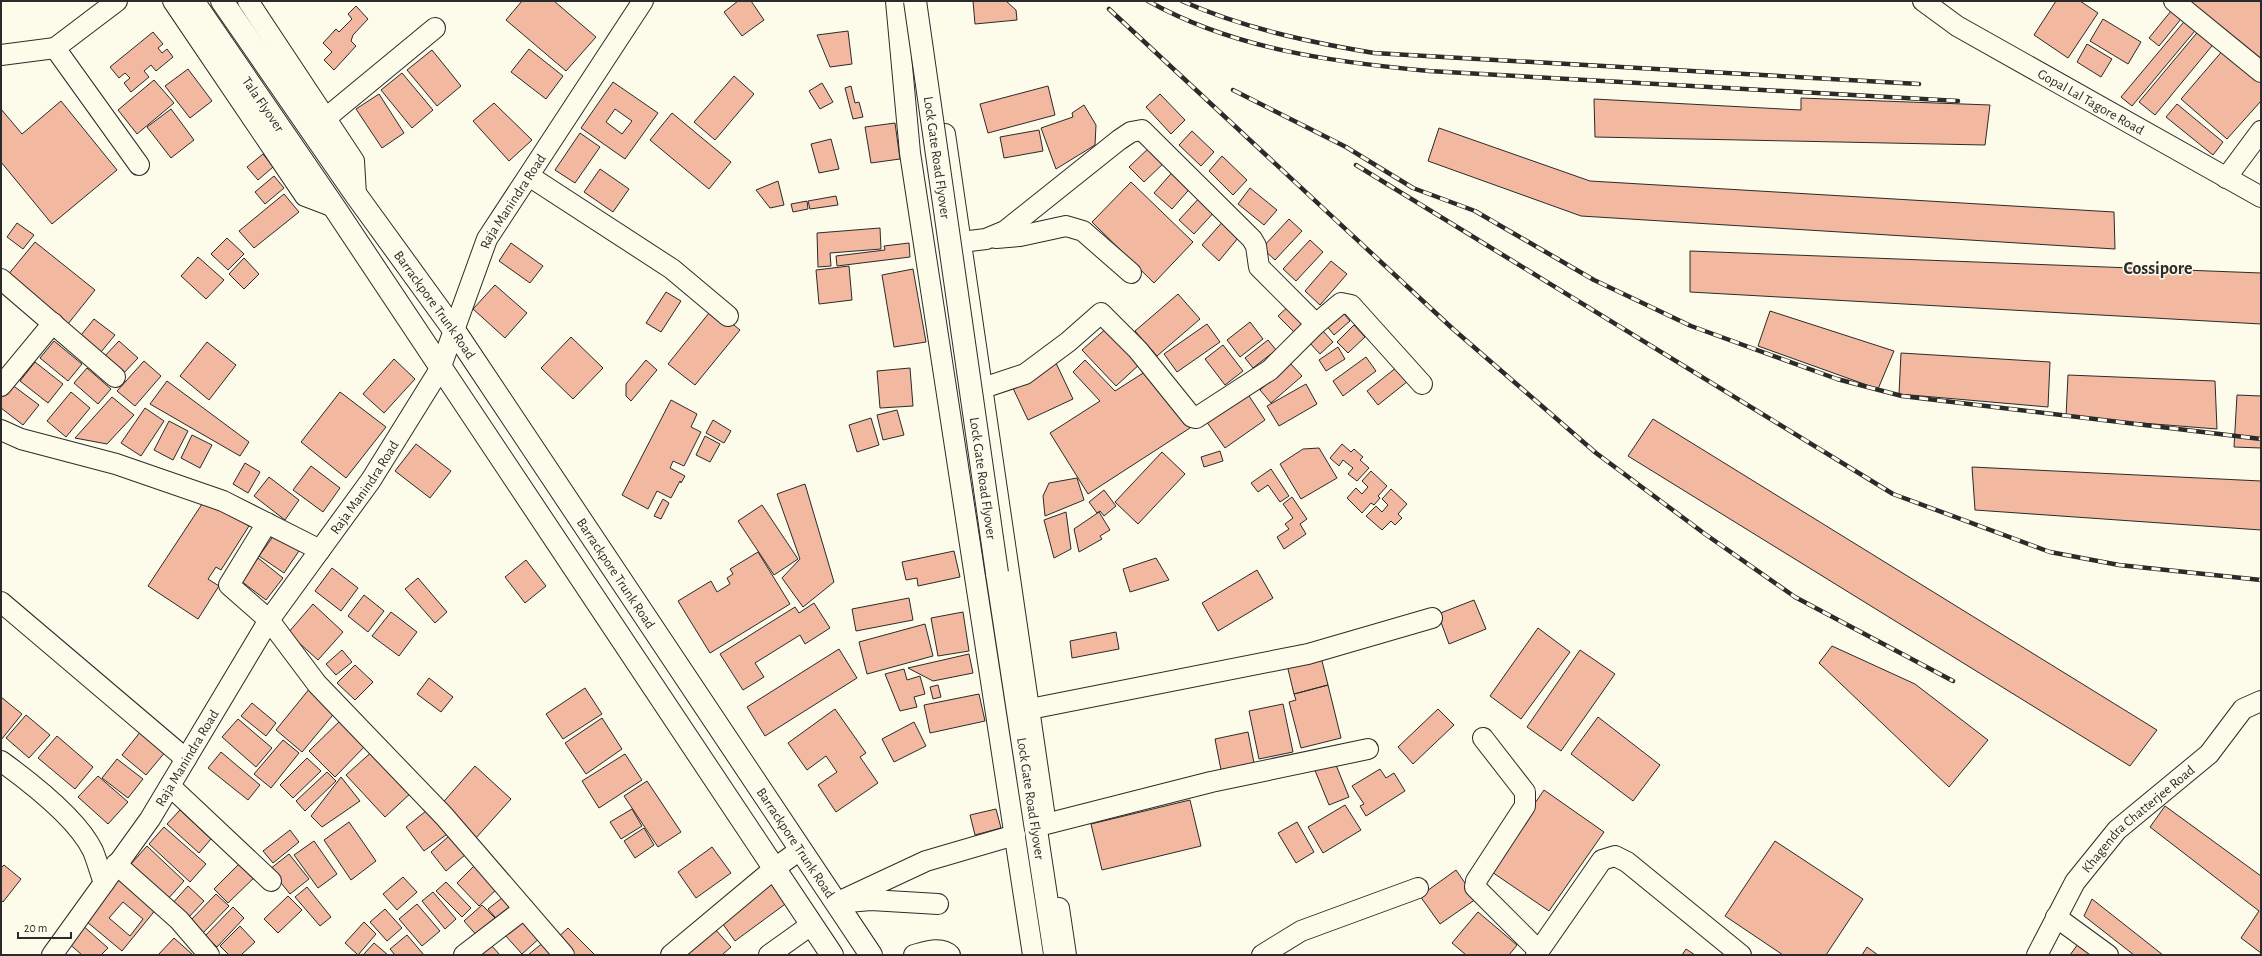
<svg xmlns="http://www.w3.org/2000/svg" width="2262" height="956" font-family="'Alegreya Sans',sans-serif">
	<style>
		.building { fill: #f2b8a0; stroke: #2b2b2b; fill-rule: evenodd }
		.lines { fill: none; stroke-linecap: round; stroke-linejoin: round }
		.minor-casing { stroke: #2b2b2b; stroke-width: 22 }
		.major-casing { stroke: #2b2b2b; stroke-width: 24 }
		.minor { stroke: #fdfbea; stroke-width: 20 }
		.major { stroke: #fdfbea; stroke-width: 22 }
		.rail-casing { stroke: #2b2b2b; stroke-width: 4.5 }
		.rail { stroke: #fdfbea; stroke-width: 3; stroke-dasharray: 9; stroke-linecap: butt }
		.major-bridge-casing { stroke: #2b2b2b; stroke-width: 24; stroke-linecap: butt }
		.major-bridge { stroke: #fdfbea; stroke-width: 22 }
		.labels { text-anchor: middle; stroke-width: 3; stroke-linejoin: round; paint-order: stroke }
		.street-label { font-size: 14px; fill: #2b2b2b; stroke: #fdfbea }
		.district-label { font-size: 18px; font-weight: bold; fill: #2b2b2b; stroke: #fdfbea }
	</style>
	<rect width="100%" height="100%" fill="#fdfbea"/>
	<!-- building -->
	<path class="building" d="M522 1H554L596 37 566 71 506 20Z
		M738 1H751L764 20 742 36 724 12Z
		M973 1H1006L1016 10 1017 20 975 24Z
		M2056 1H2080L2098 13 2068 58 2034 35Z
		M2183 1H2261V65Z
		M356 6 368 19 353 35 351 41 356 46 334 70 324 60 332 52 323 43 336 29 339 32 352 19 348 14Z
		M2171 11 2181 19 2159 46 2149 38Z
		M2188 17 2199 26 2132 106 2121 97Z
		M2103 19 2141 42 2128 64 2090 41Z
		M2201 28 2216 41 2155 115 2139 102Z
		M848 31 852 64 830 67 817 35Z
		M153 32 163 44 158 48 162 53 167 49 173 57 156 71 151 65 144 71 149 77 131 92 124 83 130 78 125 73 119 78 110 67Z
		M2087 44 2112 59 2101 77 2077 62Z
		M529 49 563 76 546 99 511 72Z
		M2224 49 2261 82V101L2227 139 2181 99Z
		M432 50 461 86 437 106 407 70Z
		M188 69 212 101 190 118 165 86Z
		M402 73 433 110 412 128 381 90Z
		M734 76 754 94 715 140 694 122Z
		M154 80 174 103 137 134 118 110Z
		M613 82 658 113 625 159 581 128ZM615 109 632 121 622 134 606 122Z
		M822 83 833 102 820 109 809 91Z
		M851 86 855 103 859 102 863 117 853 119 845 88Z
		M1048 86 1055 115 988 133 980 104Z
		M379 94 404 133 382 148 356 109Z
		M1160 94 1185 120 1171 134 1146 107Z
		M1801 98 1990 105 1985 145 1595 137 1594 99 1801 110Z
		M61 101 117 170 52 224 1 162V109L22 134Z
		M494 103 532 140 509 161 473 121Z
		M2177 104 2223 142 2213 155 2166 117Z
		M1084 105 1096 125 1095 145 1056 169 1041 128 1073 117 1072 113Z
		M171 109 194 140 171 158 147 127Z
		M672 113 731 162 709 189 650 140Z
		M895 123 900 159 871 163 865 127Z
		M1439 128 1590 181 2114 212 2115 249 1581 216 1428 161Z
		M1039 130 1043 151 1004 158 1000 137Z
		M1192 131 1214 152 1201 166 1179 145Z
		M580 133 600 147 575 183 555 170Z
		M831 139 839 169 819 173 811 144Z
		M1153 144 1168 159 1144 182 1129 167Z
		M263 154 273 167 258 180 247 167Z
		M1222 156 1247 180 1233 195 1209 171Z
		M1176 168 1194 184 1172 209 1154 193Z
		M600 169 629 189 613 212 584 192Z
		M274 176 284 188 265 204 255 192Z
		M778 181 784 205 770 208 756 190Z
		M1131 182 1193 242 1154 283 1092 222Z
		M1250 188 1277 210 1264 225 1238 204Z
		M284 194 299 212 254 248 239 231Z
		M1202 195 1217 209 1194 234 1179 220Z
		M836 196 838 205 810 209 808 201Z
		M807 201 808 209 793 212 791 204Z
		M1226 218 1243 232 1219 261 1202 245Z
		M1289 219 1302 231 1275 260 1262 248Z
		M17 223 34 235 23 249 7 237Z
		M880 228 881 249 830 253 831 266 818 267 817 233Z
		M227 238 244 254 228 270 211 254Z
		M1310 240 1323 252 1296 281 1283 269Z
		M35 242 95 290 68 324 7 276Z
		M511 243 543 266 530 283 499 261Z
		M909 243 910 257 837 266 836 256 885 250 884 246Z
		M1690 251 2261 273V324L1690 292Z
		M198 257 224 280 206 299 181 276Z
		M244 258 259 274 244 289 229 274Z
		M1331 261 1347 274 1320 305 1305 291Z
		M849 266 852 300 819 304 816 270Z
		M913 269 926 342 894 347 882 275Z
		M495 285 527 313 505 338 473 309Z
		M666 292 681 301 661 332 646 323Z
		M1178 294 1200 319 1157 356 1135 331Z
		M1291 304 1308 322 1296 334 1278 316Z
		M713 308 740 330 695 385 668 364Z
		M1342 311 1350 321 1334 335 1326 325Z
		M1770 311 1894 351 1878 389 1758 346Z
		M94 319 115 335 101 352 81 335Z
		M1250 322 1263 339 1240 357 1227 340Z
		M1207 324 1220 342 1177 372 1164 354Z
		M1354 325 1365 337 1348 353 1337 342Z
		M1109 326 1142 362 1116 386 1082 350Z
		M1321 329 1333 342 1320 354 1308 341Z
		M571 337 603 368 573 399 541 368Z
		M1268 340 1276 350 1253 368 1245 358Z
		M54 341 82 364 68 381 40 358Z
		M119 341 138 358 121 376 102 359Z
		M207 342 236 365 209 400 180 376Z
		M1223 345 1243 371 1225 385 1205 359Z
		M1338 347 1345 359 1326 371 1319 360Z
		M1901 353 2050 362 2048 407 1899 394Z
		M1366 357 1376 371 1343 396 1333 381Z
		M394 359 415 379 384 413 363 394Z
		M646 360 657 370 631 401 626 396V384Z
		M1085 360 1115 391 1151 368 1190 428 1088 494 1050 433 1100 401 1073 372Z
		M144 361 161 376 135 406 117 391Z
		M35 362 63 384 48 403 20 381Z
		M1056 363 1073 399 1028 420 1011 384Z
		M1290 363 1302 376 1271 403 1260 390Z
		M1397 367 1408 381 1378 405 1367 391Z
		M87 368 111 389 98 404 74 383Z
		M910 368 913 406 880 408 877 371Z
		M2068 375 2215 381 2217 429 2066 417Z
		M167 381 249 442 240 456 150 404Z
		M11 384 39 405 23 425 1 408V397Z
		M1306 384 1317 404 1279 426 1267 406Z
		M1245 390 1265 420 1225 448 1204 418Z
		M71 392 90 408 66 437 47 421Z
		M340 392 386 427 346 478 301 442Z
		M2237 395 2261 396V448L2234 447Z
		M112 397 134 415 107 444 75 438Z
		M671 400 697 414 691 427 701 432 684 466 673 461 670 468 685 476 681 483 680 481 671 498 657 491 648 509 622 495Z
		M145 408 164 421 141 456 121 443Z
		M897 410 904 435 883 440 877 415Z
		M871 418 879 445 857 452 849 425Z
		M1653 419 2157 730 2130 766 1628 456Z
		M713 420 731 431 724 443 706 433Z
		M169 421 188 431 173 460 154 450Z
		M192 435 212 445 200 468 181 458Z
		M705 436 720 444 710 462 696 455Z
		M416 444 451 471 430 498 395 471Z
		M1342 444 1351 452 1354 449 1363 457 1360 460 1369 468 1357 481 1348 474 1353 468 1343 460 1339 466 1330 458Z
		M1319 448 1337 478 1301 499 1280 464 1303 449Z
		M1220 451 1223 461 1204 467 1201 457Z
		M1162 452 1185 474 1138 524 1115 502Z
		M245 463 260 472 248 493 233 484Z
		M311 466 340 488 323 512 293 490Z
		M1972 467 2261 481V530L1975 510Z
		M1271 469 1289 496 1280 502 1268 485 1258 492 1251 483Z
		M1371 471 1387 486 1378 496 1380 498 1374 505 1371 503 1362 513 1347 498 1356 488 1362 494 1368 487 1362 481Z
		M269 477 299 500 285 520 254 496Z
		M1077 478 1084 500 1045 516 1043 496 1049 483Z
		M805 484 834 582 803 607 782 578 800 559 777 494Z
		M1391 489 1407 504 1398 514 1402 518 1395 525 1391 521 1382 530 1366 516 1376 506 1382 512 1388 505 1382 499Z
		M1104 490 1116 506 1104 516 1100 511 1097 513 1089 502Z
		M1292 497 1307 519 1300 524 1306 534 1284 549 1277 537 1289 529 1285 524 1293 518 1283 504Z
		M206 498 249 526 221 570 216 567 208 579 219 586 198 619 148 586Z
		M663 499 669 503 661 519 654 516Z
		M762 505 798 559 774 575 738 521Z
		M1066 512 1071 549 1054 558 1044 520Z
		M1099 512 1110 530 1100 536 1102 539 1079 552 1074 529Z
		M277 531 301 548 284 573 259 556Z
		M954 551 960 577 918 586 917 578 906 580 902 562Z
		M758 552 790 604 710 653 678 601 711 581 717 592 730 584 727 578 733 574 730 569Z
		M258 558 283 578 266 600 241 581Z
		M1156 558 1169 580 1130 592 1123 569Z
		M526 560 546 586 525 603 505 577Z
		M332 568 358 588 341 611 315 591Z
		M1257 570 1273 598 1218 631 1202 603Z
		M418 578 447 612 435 623 405 589Z
		M364 595 384 611 368 632 348 616Z
		M909 598 913 620 856 631 852 609Z
		M1474 600 1486 629 1449 644 1438 614Z
		M814 603 830 628 805 644 800 635 755 663 764 677 743 690 720 654 795 607 799 613Z
		M313 604 343 632 318 660 288 633Z
		M391 612 417 632 399 656 372 636Z
		M963 612 969 651 938 656 931 618Z
		M925 624 933 656 867 674 859 642Z
		M1538 628 1570 652 1521 719 1490 696Z
		M1116 632 1119 649 1072 658 1070 641Z
		M1832 646 1915 684 1988 740 1949 787 1819 663Z
		M839 649 857 678 765 736 747 707Z
		M342 650 352 662 336 675 326 664Z
		M1580 650 1615 674 1561 751 1527 727Z
		M969 654 973 673 933 681 908 668Z
		M1321 657 1328 685 1294 694 1287 665Z
		M355 665 373 682 355 700 337 683Z
		M904 669 907 680 920 676 925 694 914 697 917 707 900 711 885 674Z
		M429 678 453 697 441 712 417 694Z
		M938 685 941 697 933 699 930 687Z
		M1328 685 1341 738 1301 748 1289 702 1296 700 1294 694Z
		M310 688 337 710 302 752 276 730Z
		M585 688 602 714 563 739 546 714Z
		M979 694 985 721 930 733 924 705Z
		M1 697 22 714 1 740Z
		M252 703 276 723 266 736 241 716Z
		M1283 704 1293 752 1259 759 1249 711Z
		M835 709 866 753 860 757 878 783 836 812 818 785 837 772 826 756 807 770 788 743Z
		M1438 709 1454 725 1413 764 1398 747Z
		M26 715 50 735 29 758 6 738Z
		M1598 717 1660 765 1633 801 1571 754Z
		M343 718 368 743 335 777 309 751Z
		M602 718 622 749 586 774 565 743Z
		M238 719 272 748 256 767 222 737Z
		M914 722 926 746 894 762 882 739Z
		M141 731 166 751 146 775 122 755Z
		M1248 732 1254 763 1221 770 1215 739Z
		M57 736 93 767 75 789 38 758Z
		M283 740 299 753 271 788 254 774Z
		M375 749 413 791 385 817 346 775Z
		M221 752 260 785 248 800 208 768Z
		M625 754 642 780 599 808 582 781Z
		M307 758 321 771 293 798 280 785Z
		M117 759 143 779 128 798 102 778Z
		M1334 760 1349 797 1329 805 1314 768Z
		M475 766 511 799 475 839 439 807Z
		M1380 769 1386 778 1394 773 1405 791 1366 816 1360 806 1364 804 1352 786Z
		M327 772 336 781 305 811 296 801Z
		M98 776 128 802 108 824 78 797Z
		M341 777 360 801 322 827 311 816Z
		M647 781 681 832 658 847 624 796Z
		M1544 790 1604 832 1549 911 1489 870Z
		M1190 800 1201 846 1102 870 1091 824Z
		M1345 805 1361 830 1323 853 1308 827Z
		M2165 806 2261 876V953L2241 938 2259 911 2150 827Z
		M431 807 450 832 424 851 406 827Z
		M632 809 642 826 621 839 610 822Z
		M996 809 1001 828 975 835 970 815Z
		M180 810 211 839 199 853 167 824Z
		M349 822 376 861 351 880 324 840Z
		M1297 822 1314 852 1296 863 1278 833Z
		M164 827 206 864 190 882 149 844Z
		M644 828 654 845 635 858 624 841Z
		M290 830 299 842 273 863 263 851Z
		M449 836 465 855 446 871 431 852Z
		M314 841 337 874 318 888 294 855Z
		M1775 841 1863 899 1826 955H1783L1725 916Z
		M147 846 184 881 167 900 130 865Z
		M712 847 731 873 696 898 678 872Z
		M289 854 309 879 290 894 270 869Z
		M243 860 258 874 228 903 214 889Z
		M4 865 21 879 3 902 1 900V868Z
		M475 865 498 888 479 906 457 883Z
		M1456 870 1476 899 1440 924 1420 896Z
		M117 875 157 908 122 951 81 917ZM123 902 143 919 130 936 109 918Z
		M403 877 417 892 397 910 383 894Z
		M773 881 788 902 735 941 720 920Z
		M446 882 471 908 462 917 436 891Z
		M188 886 204 901 187 919 171 905Z
		M307 887 331 917 320 926 295 897Z
		M433 892 456 919 445 929 422 901Z
		M216 894 229 906 202 934 189 922Z
		M507 894 519 909 501 924 488 909Z
		M288 896 302 910 278 933 264 919Z
		M2092 899 2163 955H2134L2084 916Z
		M417 904 440 931 422 946 399 919Z
		M482 905 498 921 479 938 464 921Z
		M233 907 244 918 217 947 205 936Z
		M385 909 402 928 387 941 370 922Z
		M1478 912 1517 945 1509 955H1466L1452 943Z
		M525 917 542 936 522 954 505 935Z
		M364 922 376 934 358 955 345 943Z
		M81 924 108 948 101 955H82L66 941Z
		M240 926 255 942 241 955H229L220 946Z
		M568 928 595 955H568L554 941Z
		M714 928 731 947 722 955H684Z
		M407 935 424 955H395L390 949Z
		M174 938 193 955H158Z
		M545 941 554 951 549 955H528Z
		M374 943 388 955H363Z
		M2078 944 2092 955H2070Z
		M491 945 500 955H480Z
		M1867 947 1878 955H1862Z
		M1686 949 1695 955H1682Z"/>
	<g class="lines">
		<!-- minor casing -->
		<g class="minor-casing">
			<g id="minor">
				<path d="M117 1 55 48 139 165"/>
				<path d="M173 1 305 196 334 207"/>
				<path d="M248 1 354 161 356 195"/>
				<path d="M896 1 910 153 1033 955"/>
				<path id="s1" d="M1923 1 1957 26 2261 197"/>
				<path d="M2174 1 2261 72"/>
				<path d="M1 55 55 48"/>
				<path d="M326 118 435 28"/>
				<path d="M945 134 1044 811"/>
				<path d="M529 176 672 269 728 316"/>
				<path d="M2226 178 2261 131"/>
				<path d="M996 238 1020 236 1066 226 1083 231 1131 273"/>
				<path d="M961 242 986 239 1005 231 1119 140 1131 132 1142 130 1252 239 1256 246 1259 267 1316 324 1270 370 1196 418 1192 417 1138 350 1101 313 1068 342 1025 374 983 388"/>
				<path d="M1 279 115 377"/>
				<path d="M1316 324 1341 303 1351 305 1422 384"/>
				<path d="M1 386 53 323"/>
				<path d="M1 430 21 439 116 464 223 501 320 550"/>
				<path d="M267 523 229 585 269 620 317 684 444 816 564 955"/>
				<path d="M1 602 186 759"/>
				<path d="M1030 709 1308 654 1432 618"/>
				<path d="M1483 738 1525 792V806L1476 881 1475 887 1539 951"/>
				<path d="M1 761C30 782 78 819 93 851 97 861 100 872 104 883"/>
				<path d="M170 786 271 881"/>
				<path d="M1046 824 1211 782 1368 749"/>
				<path d="M116 864 179 920 209 955"/>
				<path d="M848 902 871 900 938 904"/>
				<path d="M836 903 926 861 1015 835"/>
				<path d="M1059 908 1066 955"/>
				<path d="M2056 917 2108 955"/>
				<path id="s2" d="M52 955 150 819 269 620 371 480 440 369 487 239 643 1"/>
				<path d="M464 955 524 909"/>
				<path d="M671 955 775 868 800 850"/>
				<path d="M769 955 811 925"/>
				<path d="M914 955C925 952 941 946 950 955"/>
				<path d="M1262 955 1301 931 1418 888"/>
				<path d="M1536 955 1602 860 1615 856 1627 862 1741 955"/>
				<path id="s3" d="M2037 955 2075 882 2117 830 2209 754 2243 709 2261 701"/>
			</g>
		</g>
		<!-- major casing -->
		<g class="major-casing">
			<g id="major">
				<path id="s4" d="M193 1 334 207 832 955"/>
				<path id="s5" d="M222 1 356 195 454 330 871 955"/>
				<path id="s6" d="M997 573 1055 955"/>
			</g>
		</g>
		<!-- minor -->
		<use href="#minor" class="minor"/>
		<!-- major -->
		<use href="#major" class="major"/>
		<!-- rail casing -->
		<g class="rail-casing">
			<path id="rail" d="M1148 1C1234 49 1332 62 1429 71L1958 101
				M1182 1C1243 28 1308 42 1374 53L1919 84
				M1109 9 1453 329 1596 453 1705 534 1795 597 1953 681
				M1233 90 1346 147 1413 188 1475 211 1594 280 1691 326 1837 379 1902 396 2261 439
				M1356 165 1893 494 2050 552 2119 565 2261 580"/>
		</g>
		<!-- rail -->
		<use href="#rail" class="rail"/>
		<!-- major-bridge casing -->
		<g class="major-bridge-casing">
			<g id="major-bridge">
				<path id="s7" d="M915 1 997 573"/>
			</g>
		</g>
		<!-- major-bridge -->
		<use href="#major-bridge" class="major-bridge"/>
	</g>
	<g class="labels">
		<!-- street labels -->
		<g class="street-label">
			<text dy="5" stroke="none"><textPath href="#s1" startOffset="196">Gopal Lal Tagore Road</textPath></text>
			<text dy="5" stroke="none"><textPath href="#s4" startOffset="125">Tala Flyover</textPath></text>
			<text dy="5" stroke="none"><textPath href="#s7" startOffset="158">Lock Gate Road Flyover</textPath></text>
			<text dy="5" stroke="none"><textPath href="#s2" startOffset="887">Raja Manindra Road</textPath></text>
			<text dy="5" stroke="none"><textPath href="#s5" startOffset="371">Barrackpore Trunk Road</textPath></text>
			<text dy="5" stroke="none"><textPath href="#s7" startOffset="482">Lock Gate Road Flyover</textPath></text>
			<text dy="5" stroke="none"><textPath href="#s2" startOffset="563">Raja Manindra Road</textPath></text>
			<text dy="5" stroke="none"><textPath href="#s5" startOffset="695">Barrackpore Trunk Road</textPath></text>
			<text dy="5" stroke="none"><textPath href="#s2" startOffset="239">Raja Manindra Road</textPath></text>
			<text dy="5" stroke="none"><textPath href="#s6" startOffset="228">Lock Gate Road Flyover</textPath></text>
			<text dy="5" stroke="none"><textPath href="#s3" startOffset="172">Khagendra Chatterjee Road</textPath></text>
			<text dy="5" stroke="none"><textPath href="#s5" startOffset="1019">Barrackpore Trunk Road</textPath></text>
		</g>
		<!-- district labels -->
		<g class="district-label">
			<text x="2158" y="274">Cossipore</text>
		</g>
	</g>
	<!-- border -->
	<rect width="2262" height="956" fill="none" stroke="#2b2b2b" stroke-width="4"/>
	<!-- scale -->
	<path d="M18 932v6h53v-6" fill="none" stroke="#2b2b2b" stroke-width="2"/>
	<text x="24" y="932" font-size="12" fill="#2b2b2b" stroke="#fdfbea" stroke-width="3" paint-order="stroke">20 m</text>
</svg>
